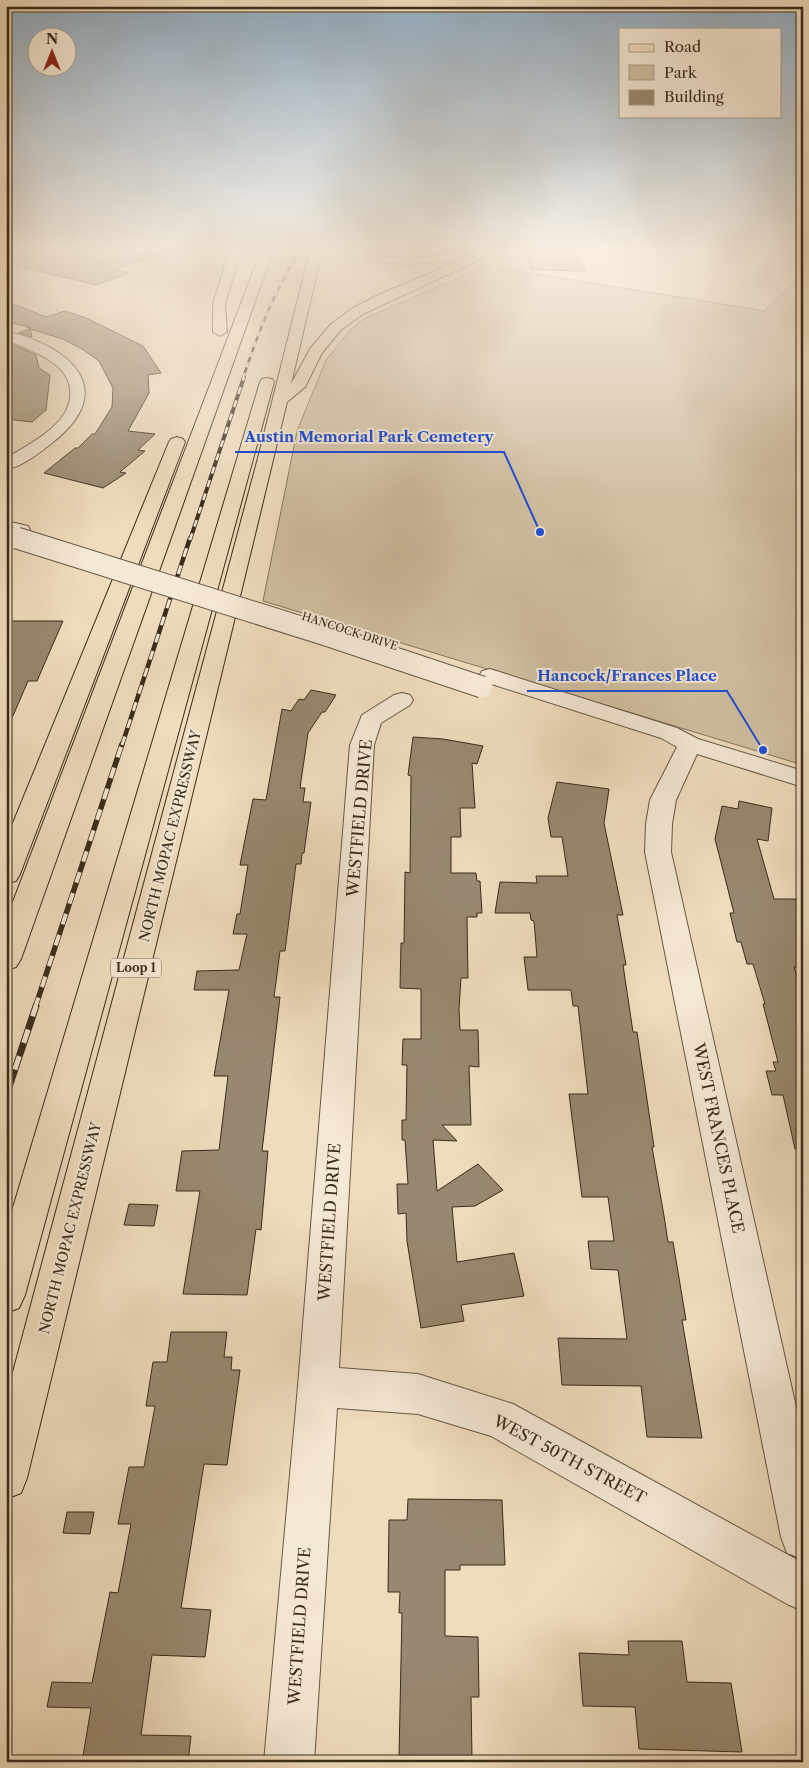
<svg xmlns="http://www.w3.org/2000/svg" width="809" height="1768" font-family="'Libre Caslon Text',serif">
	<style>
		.green { fill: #d0bea1; stroke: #84755e }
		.building { fill: #98886f; stroke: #392c1b }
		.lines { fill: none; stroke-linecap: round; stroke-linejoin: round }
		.minor-casing { stroke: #665844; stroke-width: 2 }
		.major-casing { stroke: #392c1b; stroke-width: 2 }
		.highway-casing { stroke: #392c1b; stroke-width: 2 }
		.minor { fill: #f5e8d4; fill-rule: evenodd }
		.major { fill: #efdcbd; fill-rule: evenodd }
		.highway { fill: #efdcbd; fill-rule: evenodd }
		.rail-far4-casing { stroke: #392c1b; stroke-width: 2.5 }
		.rail-far3-casing { stroke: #392c1b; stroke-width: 4 }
		.rail-far2-casing { stroke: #392c1b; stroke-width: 4.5 }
		.rail-far1-casing { stroke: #392c1b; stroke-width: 5.5 }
		.rail-casing { stroke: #392c1b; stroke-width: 7 }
		.rail-far4 { stroke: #f5e8d4; stroke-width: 2; stroke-dasharray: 5.5; stroke-linecap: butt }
		.rail-far3 { stroke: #f5e8d4; stroke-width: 2.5; stroke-dasharray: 7; stroke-linecap: butt }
		.rail-far2 { stroke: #f5e8d4; stroke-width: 3; stroke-dasharray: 9; stroke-linecap: butt }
		.rail-far1 { stroke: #f5e8d4; stroke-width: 4; stroke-dasharray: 11; stroke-linecap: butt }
		.rail { stroke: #f5e8d4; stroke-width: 5; stroke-dasharray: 14; stroke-linecap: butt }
		.minor-bridge-far1-casing { stroke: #665844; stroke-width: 18; stroke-linecap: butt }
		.minor-bridge-casing { stroke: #665844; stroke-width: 23; stroke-linecap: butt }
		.minor-bridge-far1 { stroke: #f5e8d4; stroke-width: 17 }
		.minor-bridge { stroke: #f5e8d4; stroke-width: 21 }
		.labels { text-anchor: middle; stroke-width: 4; stroke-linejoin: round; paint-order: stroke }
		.far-street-label { font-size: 11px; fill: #392c1b; stroke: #f5e8d4 }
		.shield { fill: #f5e8d4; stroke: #716452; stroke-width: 1 }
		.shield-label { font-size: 12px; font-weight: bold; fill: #392c1b }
		.street-label { font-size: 14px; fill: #392c1b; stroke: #f5e8d4 }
		.near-street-label { font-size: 16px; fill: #392c1b; stroke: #f5e8d4 }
		.leader { fill: none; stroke: #1d4ed8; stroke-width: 2 }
		.callout-dot { fill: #1d4ed8; stroke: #f5e8d4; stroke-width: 2 }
		.callout-label { font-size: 15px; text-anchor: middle; font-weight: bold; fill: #1d4ed8; stroke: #f5e8d4; stroke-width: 4; stroke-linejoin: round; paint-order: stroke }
	</style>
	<rect width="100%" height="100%" fill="#efdcbd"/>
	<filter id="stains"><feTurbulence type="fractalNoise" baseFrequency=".004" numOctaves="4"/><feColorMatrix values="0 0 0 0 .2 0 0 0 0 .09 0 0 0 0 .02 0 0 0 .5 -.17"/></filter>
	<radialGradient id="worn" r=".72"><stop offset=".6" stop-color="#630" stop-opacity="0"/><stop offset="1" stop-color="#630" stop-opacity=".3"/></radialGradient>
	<!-- green -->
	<path class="green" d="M487 266 765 311 803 273V765L263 601 297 431 326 360 350 330 365 318Z"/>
	<!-- building -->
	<path class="building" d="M6 251H159L160 253 115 270 129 273 96 285 6 263Z
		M522 251H574L586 271 532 270Z
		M6 301 46 317 65 311 86 318 143 346 161 373 148 375 149 393 128 431 155 434 138 450 145 451 120 472 126 473 103 488 44 473 75 448H78L92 434H95L112 407 113 388 99 361 82 349 63 339 30 329 32 337 19 333 31 328 6 321Z
		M6 342 36 355 39 368 50 375 46 410 32 422 6 419Z
		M6 621H63L37 681H28L6 732Z
		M311 690 336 695 325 712H322L308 733 300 788H305L303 802H311L304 853H302L301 864H296L285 951H280L274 997H280L262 1151H268L261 1230 256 1229 247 1295 183 1294 200 1191H176L182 1151 219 1150 228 1076H214L229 990H194L197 971 239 970 247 934H233L237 914H240L248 865H240L253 799 266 800 282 709 291 711 299 699 304 700Z
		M413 737 443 739 483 746 477 764 472 763 475 808H460L461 837H451V873H476L477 881H480L482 913H477V917H467L468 978H461L459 1009 460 1030H478L479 1067 469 1066 471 1125H442L457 1141 433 1140 437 1191 478 1164 503 1190 475 1206 452 1207 457 1262 514 1253 524 1296 461 1305 464 1321 421 1328 407 1241 406 1213 398 1214 397 1184H408L405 1140H402V1120H406L407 1065H402L403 1039H421V989L400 988 401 943H404L405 872 410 873 411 776 408 775Z
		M557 782 609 789 604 823 623 915H617L626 965H623L633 1032H637L654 1147H652L664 1216 668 1242H673L686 1320H682L702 1438 647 1437 641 1386 562 1385 558 1338 627 1339 618 1270 591 1269 588 1241H614L608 1197H582L569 1094H588L578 1006H573L571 990H528L524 957H537L534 921 531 920 530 913H495L500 882 537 883 536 876H568L562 837H551L548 818Z
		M739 801 772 808 768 841 757 839 774 899H800L803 907V967H794L803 996V1148L795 1149 783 1095H772L766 1071H776L773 1062H778L763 1004H765L753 964H747L741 942H737L730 913H734L715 839 722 806 738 809Z
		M129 1204 158 1205 154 1226 124 1225Z
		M171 1332H227L224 1357H232L231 1370H240L227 1465 204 1464 181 1608 211 1610 205 1657 152 1655 141 1735 191 1736 188 1762H82L91 1708 47 1707 52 1682 92 1683 110 1592 118 1593 131 1524H118L129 1467H144L155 1406H146L153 1362H167Z
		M408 1499 502 1500 505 1565H460V1570H445V1636L478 1637 479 1697H471L472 1758 399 1756 402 1613H399L400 1592H388L389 1520H407Z
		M67 1512H94L90 1534 63 1533Z
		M628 1641H682L687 1682 731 1683 742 1752 639 1749 635 1707 583 1706 579 1653 629 1655Z"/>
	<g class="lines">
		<!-- minor casing -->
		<g class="minor-casing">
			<path id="minor" d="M6 331C69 346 121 389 52 443 39 453 23 466 6 470V458C30 444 75 422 70 389 69 380 64 372 57 366 42 354 24 347 6 340Z
				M6 521 28 526 30 530 28 534 21 536 6 532Z
				M490 669 677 728 698 739 803 771V787L697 754 676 800 672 824 671 852 803 1438V1559L787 1553 781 1537 645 852 646 824 650 800 677 747 661 738 482 681 479 676 482 671Z
				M402 693 410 695 413 700 410 705 381 723 374 745 339 1368 418 1374 513 1404 803 1563V1611L787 1604 491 1436 418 1414 337 1408 314 1762H264L298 1386 350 745 362 715 394 695Z"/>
		</g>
		<!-- major casing -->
		<g class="major-casing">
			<path id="major" d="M766 251H803V257L772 254Z"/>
		</g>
		<!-- highway casing -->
		<g class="highway-casing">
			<path id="highway" d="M229 251H241L225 304 227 332 220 336 213 332V304Z
				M261 251H273L21 959 16 967 6 970V920Z
				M310 251H322L291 384 310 349 331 324 353 308 376 296 482 251H498L363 314 341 330 322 353 305 387 287 402 27 1478 21 1493 6 1499V1398L258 458Z
				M341 251C363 251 384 258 407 258 417 258 427 257 438 256 446 254 455 250 464 252L466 254 464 256C423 267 384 267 343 253Z
				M267 378 272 379 274 382 25 1295 19 1308 6 1313V1231L260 382 262 379Z
				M177 437 183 439 185 442 20 874 16 881 6 883V840L169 442 171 439Z"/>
		</g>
		<!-- minor -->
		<use href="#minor" class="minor"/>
		<!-- major -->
		<use href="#major" class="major"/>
		<!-- highway -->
		<use href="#highway" class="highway"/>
		<!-- rail-far4 casing -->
		<g class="rail-far4-casing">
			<path id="rail-far4" d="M243 378C258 333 274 291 300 251"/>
		</g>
		<!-- rail-far3 casing -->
		<g class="rail-far3-casing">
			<path id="rail-far3" d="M190 540 244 377"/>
		</g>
		<!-- rail-far2 casing -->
		<g class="rail-far2-casing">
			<path id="rail-far2" d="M122 745 190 538"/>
		</g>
		<!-- rail-far1 casing -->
		<g class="rail-far1-casing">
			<path id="rail-far1" d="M35 1008 122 744"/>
		</g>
		<!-- rail casing -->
		<g class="rail-casing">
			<path id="rail" d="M6 1096 36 1006"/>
		</g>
		<!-- rail-far4 -->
		<use href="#rail-far4" class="rail-far4"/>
		<!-- rail-far3 -->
		<use href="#rail-far3" class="rail-far3"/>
		<!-- rail-far2 -->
		<use href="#rail-far2" class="rail-far2"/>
		<!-- rail-far1 -->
		<use href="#rail-far1" class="rail-far1"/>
		<!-- rail -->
		<use href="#rail" class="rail"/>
		<!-- minor-bridge-far1 casing -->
		<g class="minor-bridge-far1-casing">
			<path id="minor-bridge-far1" d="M10 536 21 540"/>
		</g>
		<!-- minor-bridge casing -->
		<g class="minor-bridge-casing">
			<path id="minor-bridge" d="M17 538 323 634 482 687"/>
		</g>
		<!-- minor-bridge-far1 -->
		<use href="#minor-bridge-far1" class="minor-bridge-far1"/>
		<!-- minor-bridge -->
		<use href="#minor-bridge" class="minor-bridge"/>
	</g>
	<!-- sky -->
	<linearGradient id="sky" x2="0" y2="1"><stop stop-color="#92acc1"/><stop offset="0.5" stop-color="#f8efe1"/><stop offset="1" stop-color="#f8efe1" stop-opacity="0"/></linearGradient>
	<rect width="809" height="499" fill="url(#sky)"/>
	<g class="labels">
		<!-- far-street labels -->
		<g class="far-street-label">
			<text transform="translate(350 631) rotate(18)" y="4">HANCOCK DRIVE</text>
		</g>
		<!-- shield labels -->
		<rect class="shield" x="111" y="958.5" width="50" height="19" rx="4"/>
		<g class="shield-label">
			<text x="136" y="972">Loop 1</text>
		</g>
		<!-- street labels -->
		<g class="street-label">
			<text transform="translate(170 836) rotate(-76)" y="5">NORTH MOPAC EXPRESSWAY</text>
			<text transform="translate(70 1228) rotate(-76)" y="5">NORTH MOPAC EXPRESSWAY</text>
		</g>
		<!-- near-street labels -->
		<g class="near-street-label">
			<text transform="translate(359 818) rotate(-85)" y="6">WESTFIELD DRIVE</text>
			<text transform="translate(719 1138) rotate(78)" y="6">WEST FRANCES PLACE</text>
			<text transform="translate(329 1222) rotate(-86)" y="6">WESTFIELD DRIVE</text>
			<text transform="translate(570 1459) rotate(28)" y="6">WEST 50TH STREET</text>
			<text transform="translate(299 1626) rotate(-86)" y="6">WESTFIELD DRIVE</text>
		</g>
	</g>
	<!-- callouts -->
	<path class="leader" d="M540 532L504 452H235M763 750L727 691H527"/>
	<g class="callout-dot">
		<circle cx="540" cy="532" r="5"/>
		<circle cx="763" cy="750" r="5"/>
	</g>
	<g class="callout-label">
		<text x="369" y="442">Austin Memorial Park Cemetery</text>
		<text x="627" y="681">Hancock/Frances Place</text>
	</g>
	<!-- margin -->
	<rect width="809" height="1768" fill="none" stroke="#efdcbd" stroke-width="25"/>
	<rect x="8" y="8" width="794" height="1753" fill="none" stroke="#392c1b" stroke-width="2.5"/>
	<rect x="12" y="12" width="784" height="1743" fill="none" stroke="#392c1b"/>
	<!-- legend -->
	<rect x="619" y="28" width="162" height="90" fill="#f5e8d4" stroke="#aa9d8a"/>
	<rect x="629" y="44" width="25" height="8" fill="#efdcbd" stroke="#aa9d8a"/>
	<text x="664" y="52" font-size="15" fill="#392c1b">Road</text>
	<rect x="629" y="65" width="25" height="15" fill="#d0bea1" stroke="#aa9d8a"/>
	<text x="664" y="78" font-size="15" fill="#392c1b">Park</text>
	<rect x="629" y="90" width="25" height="15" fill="#98886f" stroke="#aa9d8a"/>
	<text x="664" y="102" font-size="15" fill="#392c1b">Building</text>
	<!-- north arrow -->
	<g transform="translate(52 52)"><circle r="24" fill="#f5e8d4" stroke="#aa9d8a"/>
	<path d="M0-4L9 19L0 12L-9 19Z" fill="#8f2418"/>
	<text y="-8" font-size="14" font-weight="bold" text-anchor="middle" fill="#392c1b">N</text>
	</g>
	<rect width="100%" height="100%" filter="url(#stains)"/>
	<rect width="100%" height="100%" fill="url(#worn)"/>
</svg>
